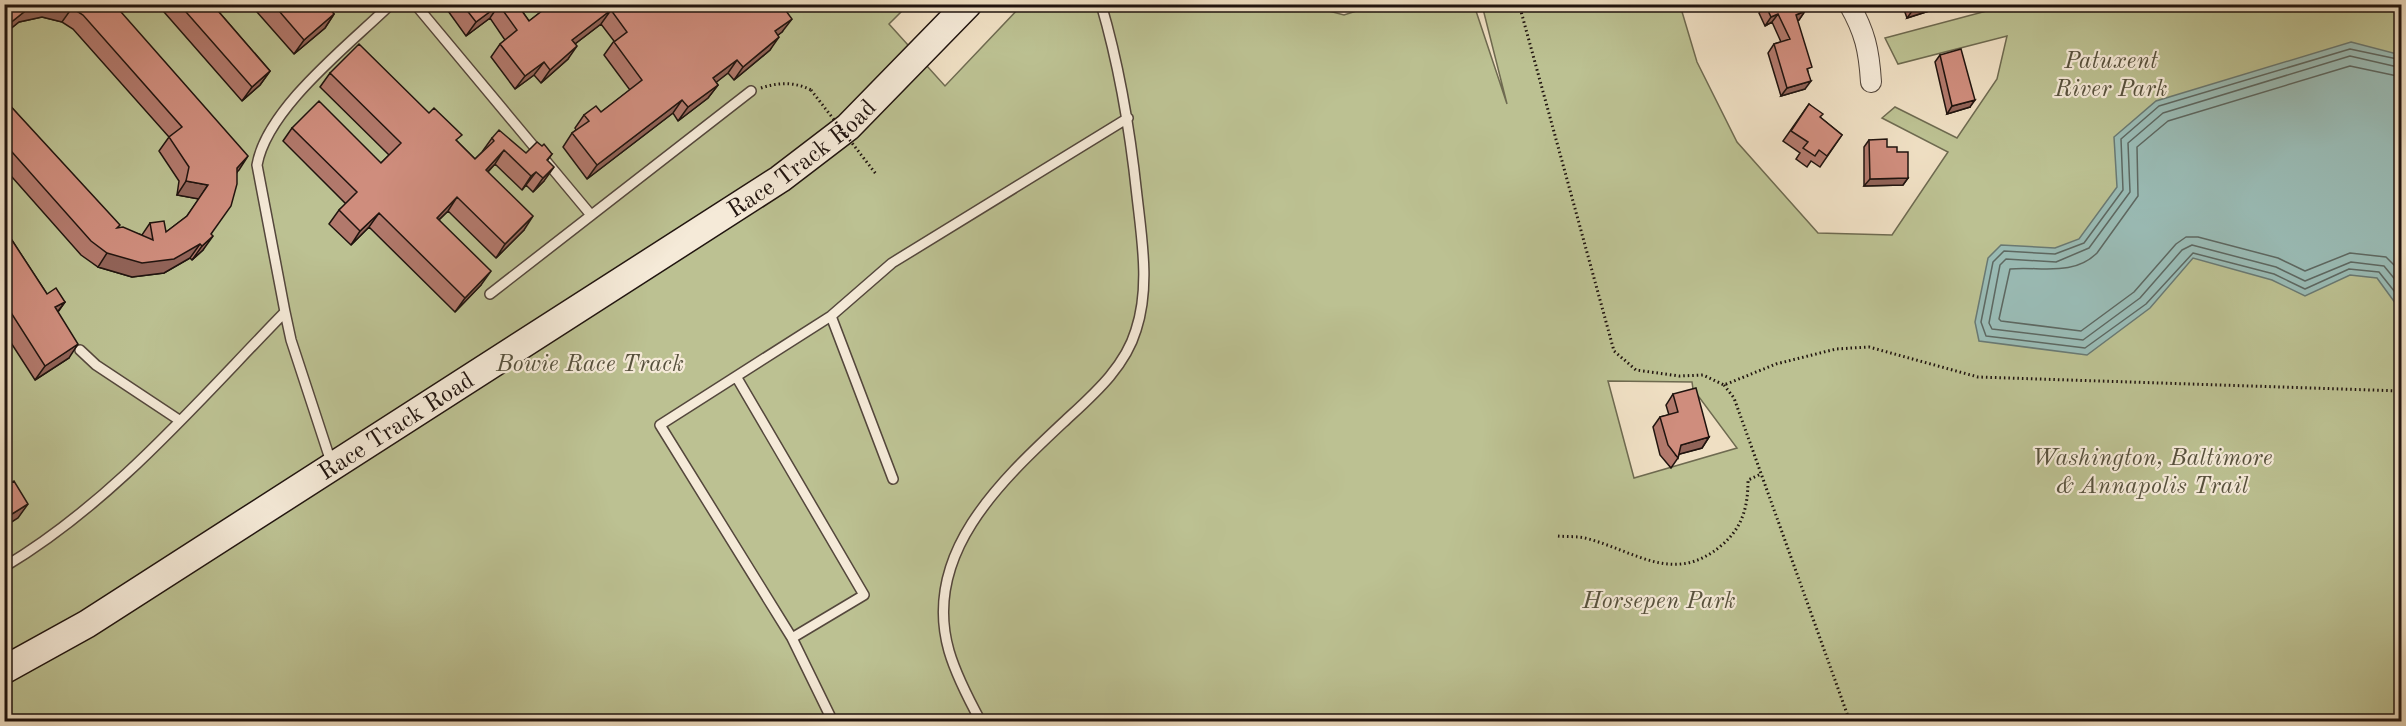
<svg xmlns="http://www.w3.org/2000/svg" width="2406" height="726" font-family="'Old Standard TT',serif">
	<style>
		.green { fill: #bcc192; stroke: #6e6a50; stroke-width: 1.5; fill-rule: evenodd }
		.water { fill: #9abcb6; stroke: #697973; stroke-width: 1.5 }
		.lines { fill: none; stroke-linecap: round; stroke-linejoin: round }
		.shore { stroke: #5d6862; stroke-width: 1.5 }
		.lane-casing { stroke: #54473c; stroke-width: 12 }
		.street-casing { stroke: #54473c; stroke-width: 22 }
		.secondary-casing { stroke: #20140f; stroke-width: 30 }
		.path { stroke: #20140f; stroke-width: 3; stroke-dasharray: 1.5 3; stroke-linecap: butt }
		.lane { stroke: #f5ead8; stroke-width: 9 }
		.street { stroke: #f5ead8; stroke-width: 20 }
		.secondary { stroke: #f5ead8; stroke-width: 27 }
		.path-bridge { stroke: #20140f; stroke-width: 3; stroke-dasharray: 1.5 3; stroke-linecap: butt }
		.wall { fill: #b2796c; stroke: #20140f; stroke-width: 1.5 }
		.shaded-wall { fill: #916358; stroke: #20140f; stroke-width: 1.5 }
		.building { fill: #cf8d7d; stroke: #20140f; stroke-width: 1.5 }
		.labels { text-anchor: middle; stroke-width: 4.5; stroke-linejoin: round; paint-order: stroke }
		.park-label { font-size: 24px; font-style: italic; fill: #57513d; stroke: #f5ead8 }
		.street-label { font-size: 24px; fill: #20140f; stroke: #f5ead8 }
	</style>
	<rect width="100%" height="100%" fill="#efdfc3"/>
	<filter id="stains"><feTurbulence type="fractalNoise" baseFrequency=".00333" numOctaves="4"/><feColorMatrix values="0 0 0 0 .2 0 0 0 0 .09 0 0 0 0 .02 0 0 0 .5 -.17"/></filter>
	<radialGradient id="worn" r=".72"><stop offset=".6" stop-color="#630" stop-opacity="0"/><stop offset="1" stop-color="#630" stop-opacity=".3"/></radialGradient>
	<!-- green -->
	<path class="green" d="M1302 4 1344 15 1375 5H1474L1507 104 1482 5H1680L1697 62 1737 142 1818 233 1892 235 1948 152 1882 118 1895 107 1957 138 1997 79 2007 36 1898 64 1885 38 2009 5H2401V721H5L4 5H908L889 24 945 86 1022 5ZM1608 381 1692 382 1693 389 1737 448 1634 478Z"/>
	<!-- water -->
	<path class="water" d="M2351 42 2401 55V311L2377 278 2350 275 2305 296 2272 280 2193 258 2150 308 2087 355 1979 341 1975 322 1988 258 2001 245 2055 248 2079 239 2117 187 2114 137 2156 101Z"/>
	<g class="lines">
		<!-- shore -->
		<path class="shore" d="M2402 60 2350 49 2159 106 2121 139 2123 190 2084 243 2055 254 2004 251 1993 262 1981 322 1986 336 2085 348 2146 304 2193 253 2274 274 2305 289 2349 269 2379 272 2402 301
			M2402 68 2350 56 2163 113 2128 143 2130 192 2089 248 2056 262 2006 259 2000 265 1989 323 1992 329 2083 340 2140 298 2182 250 2192 245 2276 267 2305 281 2351 262 2384 266 2402 288
			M2402 77 2350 66 2168 121 2137 147 2138 196 2097 253C2073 277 2039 266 2010 269L1999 319 2001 321 2081 331 2134 292 2176 244 2186 237H2198L2278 258 2305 271 2350 253 2386 257 2402 273"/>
		<!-- lane casing -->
		<g class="lane-casing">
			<path id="lane" d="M415 4 591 215
				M490 294 751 91
				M285 312 291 340 332 465
				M831 316 893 479
				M80 350 96 365 179 420
				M737 378 864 595 792 638 660 425 831 316 892 263 1128 118
				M4 567C113 502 197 402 285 312L257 165C267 108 349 45 391 4
				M792 638 833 722
				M981 722C969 700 956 675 949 651 921 553 1003 479 1067 419 1094 394 1125 367 1136 330 1150 288 1142 240 1137 196 1130 130 1120 68 1101 4"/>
		</g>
		<!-- street casing -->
		<g class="street-casing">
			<path id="street" d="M1849 4C1865 32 1869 50 1871 82"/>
		</g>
		<!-- secondary casing -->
		<g class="secondary-casing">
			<g id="secondary">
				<path id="s1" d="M4 670 87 624 780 179 848 127 968 4"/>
			</g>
		</g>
		<!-- path -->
		<path class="path" d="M1519 4 1614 351 1636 370 1679 376 1703 375 1724 385 1776 364 1836 349 1869 347 1978 377 2402 391
			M761 88C778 82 796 82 811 90
			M1724 385 1734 398 1850 722
			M1558 536C1567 537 1577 536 1585 538 1636 551 1674 586 1722 545 1743 527 1748 506 1748 480L1761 474"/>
		<!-- lane -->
		<use href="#lane" class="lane"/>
		<!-- street -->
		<use href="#street" class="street"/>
		<!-- secondary -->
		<use href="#secondary" class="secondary"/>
		<!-- path-bridge -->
		<path class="path-bridge" d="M811 90 876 174"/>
	</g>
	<!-- wall -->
	<path class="wall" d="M4 4H114L237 172 211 234 203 250 192 260 190 258 164 273 132 277 98 267 81 255 4 168V99L118 228 142 235 150 223 166 232 187 216 199 199 177 195 179 181 159 151 169 137 73 29 62 22 42 17 19 22 4 34Z
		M157 4H212L270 71 260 85 242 101Z
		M250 4H326L334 14 325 28 294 54Z
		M443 4H517L529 21 551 4 657 9 782 32 778 35 770 50 734 80 728 73 716 82 718 85 708 98 678 121 673 113 587 179 563 147 572 133 576 130 575 128 584 115 601 112 630 90 604 55 614 41 601 24 575 44 568 59 541 83 534 75 515 89 491 57 500 44 505 40 490 18 466 36Z
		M1765 4 1805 11 1799 20H1797L1808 72 1805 89 1781 96 1768 53 1774 44 1781 42 1772 22 1765 26 1759 13Z
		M1902 4H1938L1935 9 1907 18Z
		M1940 55 1970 107 1947 114 1935 62Z
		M330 73 457 141 475 159 482 152 492 138 526 153 552 154 547 161 544 181 533 192 526 185 522 190 495 164 488 172 524 230 496 258 448 211 439 220 481 285 455 312 369 227 351 245 329 224 339 210 346 204 283 141 292 128 381 163 389 155 320 87Z
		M1809 104 1820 117 1842 135 1820 167 1811 161 1807 167 1796 159 1800 153 1783 141Z
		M1869 140 1897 152 1908 178 1903 185 1864 186V147Z
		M4 228 47 294 65 302 58 312 69 358 35 380 4 332Z
		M1673 394 1709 437 1702 448 1679 454 1678 458 1671 468 1660 455 1653 427 1660 417 1669 415 1666 405Z"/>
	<!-- shaded-wall -->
	<path class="shaded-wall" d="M47 4H56L72 8 62 22 42 17 19 22 4 34V28L29 8Z
		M1931 4H1938L1935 9 1907 18 1912 11Z
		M499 5 490 18 466 36 476 22Z
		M611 10 601 24 563 53 572 40Z
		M1805 11 1799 20 1790 24 1796 15Z
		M334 14 325 28 294 54 304 40Z
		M1778 14 1772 22 1765 26 1771 17Z
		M792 19 782 32 765 45 775 31Z
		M779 37 770 50 734 80 743 67Z
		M577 46 568 59 541 83 550 70Z
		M737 60 728 73 704 92 713 78Z
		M544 62 534 75 515 89 525 76Z
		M270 71 260 85 242 101 252 87Z
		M1811 81 1805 89 1781 96 1787 88Z
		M718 85 708 98 678 121 688 107Z
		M682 100 673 113 587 179 597 165Z
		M1975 100 1970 107 1947 114 1952 106Z
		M504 150 495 164 476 183 486 170Z
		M248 156 239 170 228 181 237 168Z
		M554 167 544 181 533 192 543 178Z
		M536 172 526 185 522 190 531 176Z
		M1908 178 1903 185 1864 186 1870 179Z
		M186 181 208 185 199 199 177 195Z
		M457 197 448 211 427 231 437 218Z
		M379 213 369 227 351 245 360 231Z
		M533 216 524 230 496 258 505 244Z
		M213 236 203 250 192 260 202 246Z
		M200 244 190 258 164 273 132 277 98 267 107 253Z
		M491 271 481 285 455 312 465 298Z
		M65 302 55 315V307Z
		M78 344 69 358 35 380 45 366Z
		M1709 437 1702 448 1676 455 1681 445Z
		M28 504 18 518 4 527V519Z"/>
	<!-- building -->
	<path class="building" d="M4 4H47L29 8 4 28Z
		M56 4H114L248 156 237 168V184L231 206 211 234 213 236 202 246 200 244 174 259 142 263 107 253 91 241 4 143V99L120 225 117 228 123 227 153 240 150 223 164 221 166 232 187 216 208 185 186 181 189 167 169 137 182 127 83 15 72 8Z
		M179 4H212L270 71 252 87Z
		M273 4H326L334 14 304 40Z
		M462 4H517L529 21 551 4H654L657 9 663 4H781L792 19 775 31 779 37 743 67 737 60 713 78 718 85 688 107 682 100 597 165 572 133 589 121 584 115 596 106 601 112 642 80 614 42 627 32 611 10 572 40 577 46 550 70 544 62 525 76 500 44 517 30 499 5 476 22Z
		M1765 4H1802L1805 11 1796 15 1812 67 1807 69 1811 81 1787 88 1774 44 1790 39 1778 14 1771 17Z
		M1910 4H1931L1912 11Z
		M359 44 429 113 434 108 462 135 456 140 475 159 494 141 492 138 499 130 526 153 537 142 542 146 544 144 552 154 547 160 554 167 543 178 536 172 531 176 504 150 486 170 533 216 505 244 457 197 437 218 491 271 465 298 379 213 360 231 339 210 357 192 292 128 319 101 381 163 401 143 330 73Z
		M1961 49 1975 100 1952 106 1940 55Z
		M1809 104 1823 114 1820 117 1842 135 1827 156 1819 150 1815 156 1803 148 1808 142 1791 131Z
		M1887 139V147H1897V152H1908V178L1870 179 1869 140Z
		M4 228 47 294 56 288 65 302 55 307 78 344 45 366 10 311 4 315Z
		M1696 388 1709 437 1681 445 1678 458 1668 445 1660 417 1678 412 1673 394Z
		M4 477 9 484 14 481 28 504 4 519Z"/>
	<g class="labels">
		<!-- park labels -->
		<g class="park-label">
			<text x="2111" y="68">Patuxent<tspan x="2111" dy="28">River Park</tspan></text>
			<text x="590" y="371">Bowie Race Track</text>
			<text x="2152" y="465">Washington, Baltimore<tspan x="2152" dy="28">&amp; Annapolis Trail</tspan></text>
			<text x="1659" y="608">Horsepen Park</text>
		</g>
		<!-- street labels -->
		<g class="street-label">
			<text dy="8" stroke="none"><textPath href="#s1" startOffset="948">Race Track Road</textPath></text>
			<text dy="8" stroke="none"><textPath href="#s1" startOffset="462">Race Track Road</textPath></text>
		</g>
	</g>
	<!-- margin -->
	<rect width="2406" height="726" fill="none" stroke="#efdfc3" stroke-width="24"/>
	<rect x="6" y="6" width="2394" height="714" fill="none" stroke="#20140f" stroke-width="3"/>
	<rect x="12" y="12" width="2382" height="702" fill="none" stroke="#20140f" stroke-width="1.5"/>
	<rect width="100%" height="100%" filter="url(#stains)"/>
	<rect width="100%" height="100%" fill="url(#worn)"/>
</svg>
